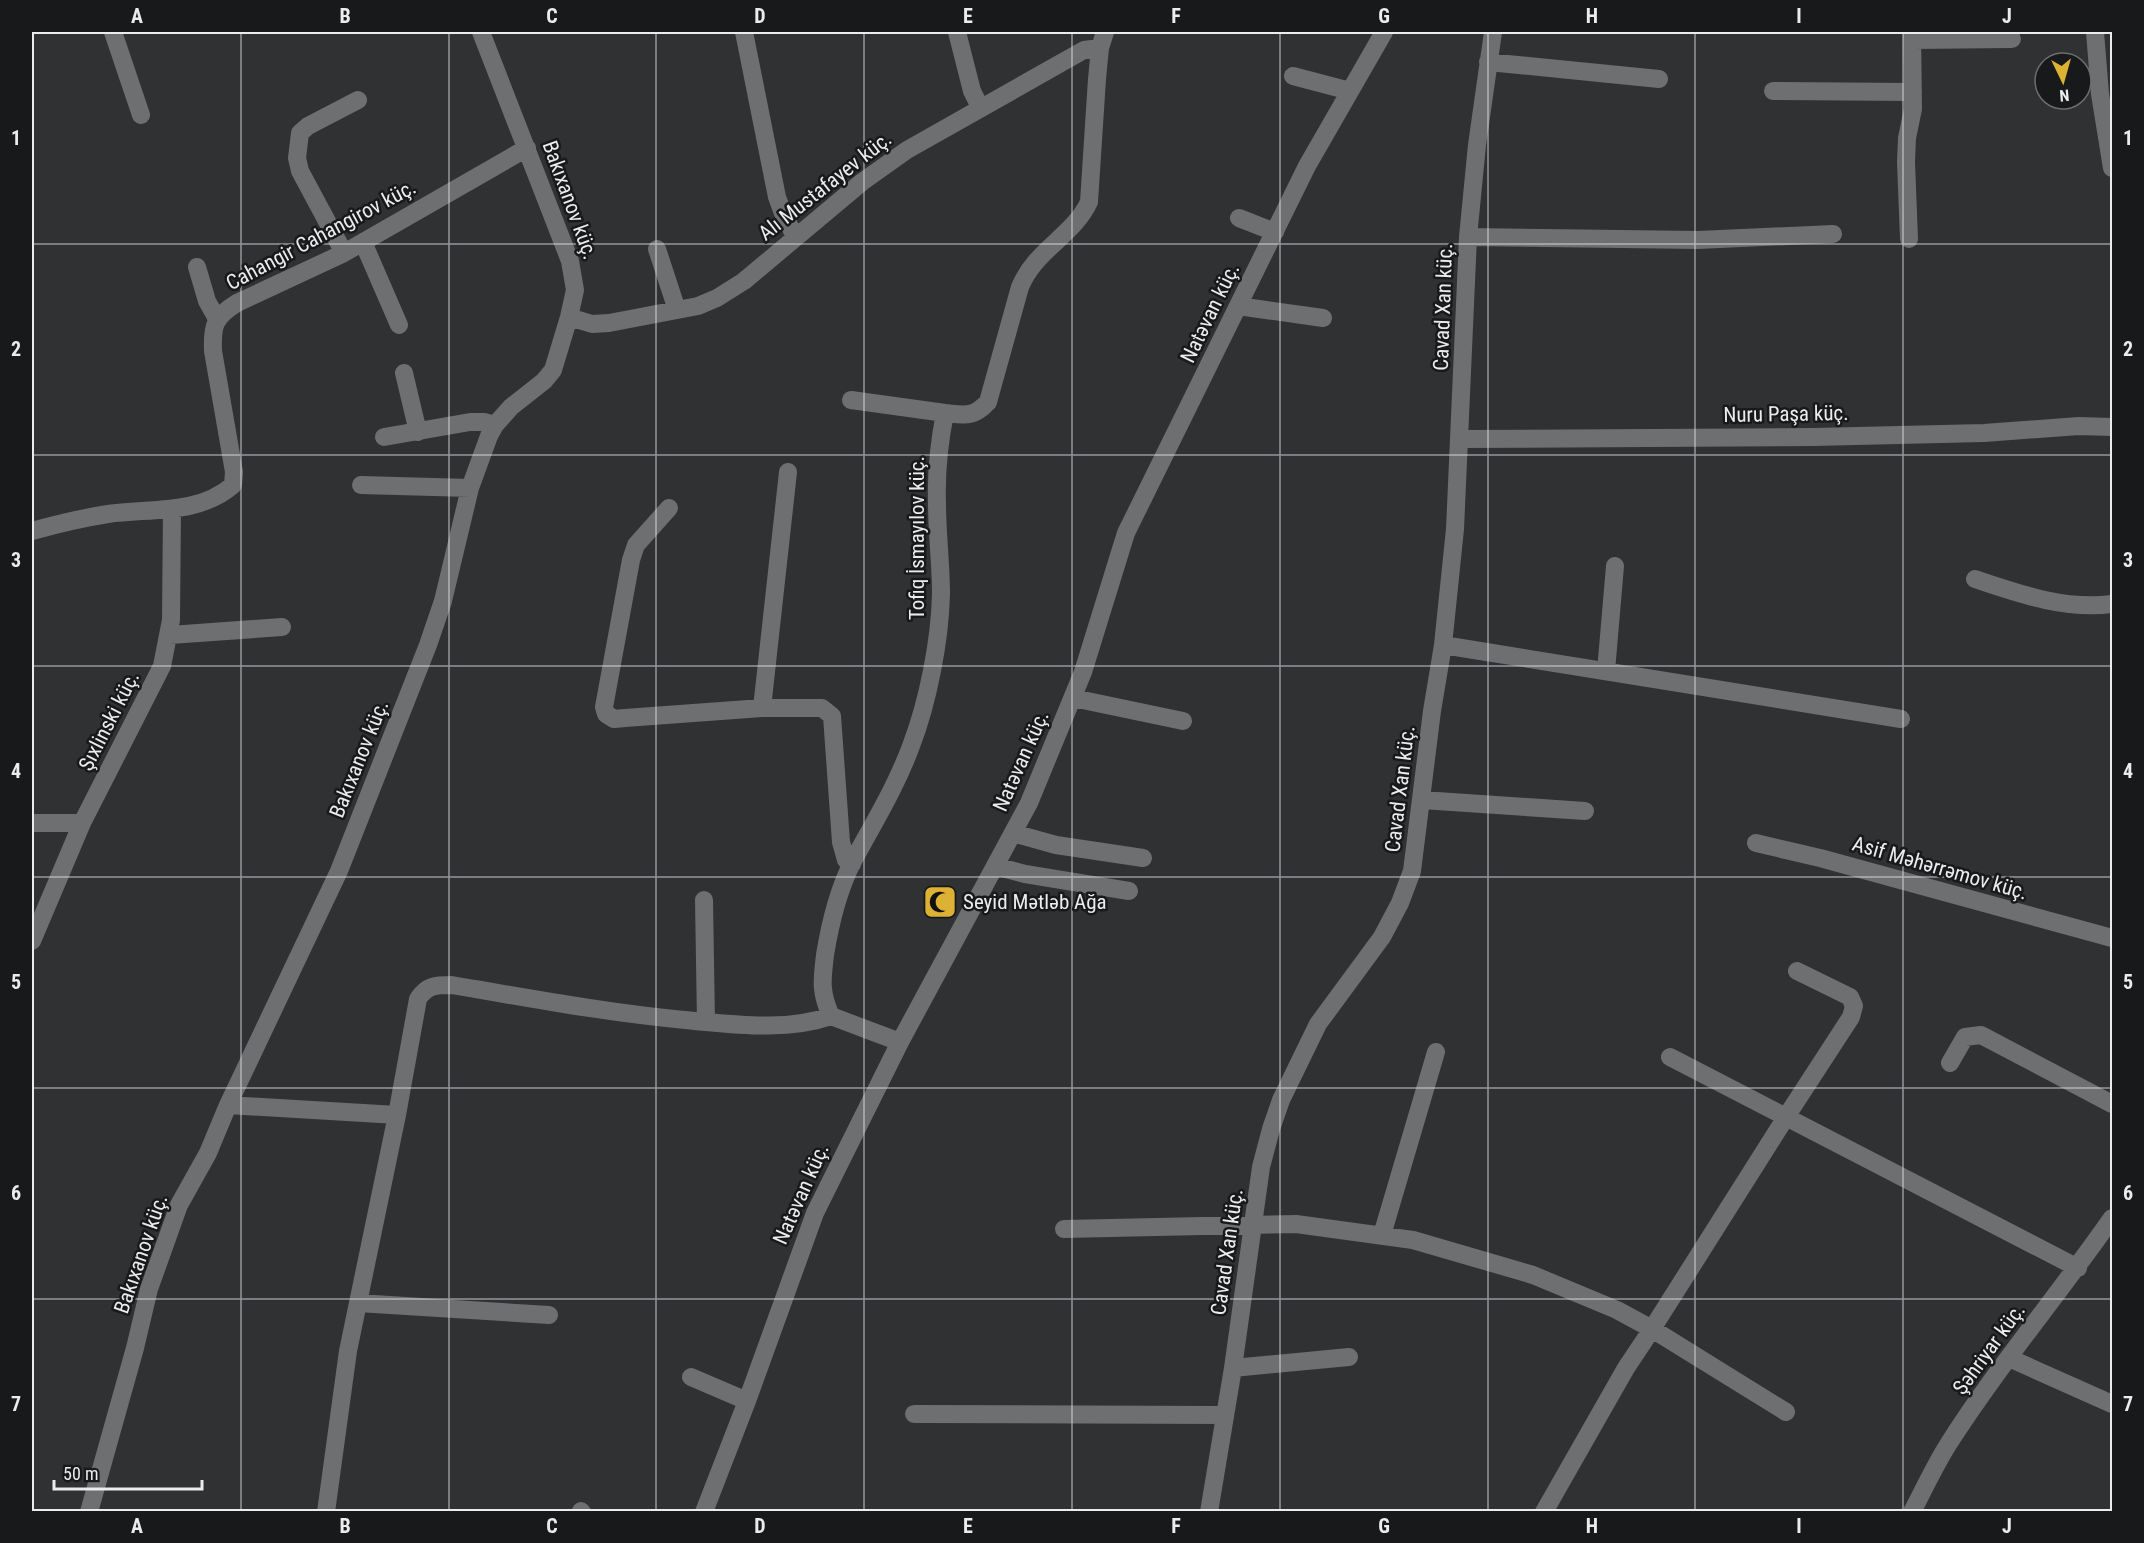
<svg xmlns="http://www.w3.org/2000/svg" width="2144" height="1543" font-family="'Roboto Condensed',sans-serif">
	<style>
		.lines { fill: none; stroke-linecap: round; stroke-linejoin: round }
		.minor { stroke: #6d6f71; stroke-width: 18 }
		.grid { fill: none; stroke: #eaeced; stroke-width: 1.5; stroke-opacity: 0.55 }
		.labels { text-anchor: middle; stroke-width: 5; stroke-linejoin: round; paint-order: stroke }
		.street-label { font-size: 21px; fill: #eaeced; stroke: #18191a }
		.poi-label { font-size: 21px; fill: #eaeced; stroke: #18191a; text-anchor: start }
		.neatline { fill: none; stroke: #eaeced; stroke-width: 2 }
		.grid-label { font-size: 20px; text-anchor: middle; font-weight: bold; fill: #eaeced }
	</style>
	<rect width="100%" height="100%" fill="#2f3133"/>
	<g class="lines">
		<!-- minor -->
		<path class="minor" d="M113 32 141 115
			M744 32 777 197 784 216 795 236
			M957 32 972 91 980 107
			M2095 32 2100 94 2112 168
			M1912 40 2012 39
			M1488 62 1659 79
			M1293 76 1350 91
			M1773 91 1913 92
			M1239 218 1275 232
			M1468 237 1698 240 1833 234
			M1909 239 1906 162 1907 138 1913 109 1912 32
			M363 242 399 325
			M657 249 677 310
			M344 253 300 171 297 158 300 133 308 126 358 100
			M197 267 207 301 217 319
			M1238 306 1323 318
			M569 317 592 324 609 323 698 306 717 298 744 281 862 182 907 150 1084 50 1100 48
			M404 373 418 432
			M851 400 945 413
			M384 437 470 422H484L495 425
			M1460 439 1814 437 1984 433 2079 426 2112 427
			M361 485 470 488
			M669 508 636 545 631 560 604 707 606 714 614 719 625 718 762 708H822L832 716 841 842 846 860 852 864
			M32 531C57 524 82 518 108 514 150 508 199 515 233 485L234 472 213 351C212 326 214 317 237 303L344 253 527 148
			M1975 579C2020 594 2064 610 2112 604
			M170 635 282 627
			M1443 645 1901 719
			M1606 671 1615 566
			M1073 698 1183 721
			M762 708 788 472
			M1422 800 1585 811
			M32 823H82
			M1013 833 1056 845 1143 858
			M1756 843 1820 858 2112 938
			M995 866 1025 874 1129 891
			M704 900 706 1022
			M32 941 82 823 162 666 171 620 172 509
			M900 1042 831 1016C820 992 822 980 825 955 830 924 838 891 852 863 873 824 896 787 911 746 928 702 940 640 941 594 941 564 937 534 937 503 936 473 939 443 945 413 965 415 973 418 988 402L1020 287C1036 249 1073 236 1089 202L1097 79 1100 48 1105 32
			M1670 1057 2078 1268
			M1950 1063 1965 1037 1981 1035 2112 1104
			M228 1105 397 1115
			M1064 1229 1296 1224 1413 1240 1533 1275 1617 1310 1652 1329 1786 1412
			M1382 1235 1436 1052
			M358 1303 549 1315
			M2009 1358 2112 1404
			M1233 1368 1349 1357
			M691 1377 747 1401
			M914 1414 1224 1415
			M581 1511 582 1512
			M89 1512 135 1348 149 1289 179 1205 208 1153 228 1105 339 871 428 645 443 601 470 488 489 436 495 425 511 407 544 381 553 370 569 317 575 290 570 261 481 32
			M326 1512 348 1351 397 1115 418 999C427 985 436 985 452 985 533 999 614 1014 695 1021 740 1025 788 1031 831 1016
			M704 1512 747 1401 815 1213 900 1042 1029 803 1083 672 1126 533 1307 166 1384 32
			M1209 1512 1233 1368 1261 1167 1271 1129 1281 1100 1318 1024 1382 937 1400 903 1412 871 1432 711 1443 645 1455 529 1468 237 1477 145 1493 32
			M1544 1512 1626 1368 1652 1329 1786 1117 1851 1017 1854 1006 1850 997 1797 971
			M1912 1512C1924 1489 1935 1465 1949 1443 1999 1365 2059 1294 2112 1218"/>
	</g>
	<!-- grid -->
	<path class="grid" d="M241 32V1512M449 32V1512M656 32V1512M864 32V1512M1072 32V1512M1280 32V1512M1488 32V1512M1695 32V1512M1903 32V1512M32 244H2112M32 455H2112M32 666H2112M32 877H2112M32 1088H2112M32 1299H2112"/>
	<!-- icons -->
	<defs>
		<g id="mosque-square" transform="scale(1.725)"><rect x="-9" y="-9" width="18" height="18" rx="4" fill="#ddb133" stroke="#18191a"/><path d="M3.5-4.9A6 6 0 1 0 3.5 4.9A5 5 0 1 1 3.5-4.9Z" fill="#111"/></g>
	</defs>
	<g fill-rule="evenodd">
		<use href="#mosque-square" x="940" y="902"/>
	</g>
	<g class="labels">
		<!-- street labels -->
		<g class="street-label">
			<text transform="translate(825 186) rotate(-38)" y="7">Alı Mustafayev küç.</text>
			<text transform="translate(570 200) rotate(70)" y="7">Bakıxanov küç.</text>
			<text transform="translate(321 235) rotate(-28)" y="7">Cahangir Cahangirov küç.</text>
			<text transform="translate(1443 307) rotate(-88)" y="7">Cavad Xan küç.</text>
			<text transform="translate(1210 313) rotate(-64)" y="7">Natəvan küç.</text>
			<text transform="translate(1786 414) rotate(-1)" y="7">Nuru Paşa küç.</text>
			<text transform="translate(917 538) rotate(-90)" y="7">Tofiq İsmayılov küç.</text>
			<text transform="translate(109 721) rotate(-63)" y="7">Şıxlinski küç.</text>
			<text transform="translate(359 759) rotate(-68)" y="7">Bakıxanov küç.</text>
			<text transform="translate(1021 761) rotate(-66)" y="7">Natəvan küç.</text>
			<text transform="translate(1400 789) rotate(-83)" y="7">Cavad Xan küç.</text>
			<text transform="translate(1940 868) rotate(16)" y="7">Asif Məhərrəmov küç.</text>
			<text transform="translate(801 1194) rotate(-66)" y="7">Natəvan küç.</text>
			<text transform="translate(1227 1252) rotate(-82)" y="7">Cavad Xan küç.</text>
			<text transform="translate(141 1254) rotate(-71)" y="7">Bakıxanov küç.</text>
			<text transform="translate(1989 1349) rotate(-54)" y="7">Şəhriyar küç.</text>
		</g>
		<!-- poi labels -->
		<g class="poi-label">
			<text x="963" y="909">Seyid Mətləb Ağa</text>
		</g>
	</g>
	<!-- border -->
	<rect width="2144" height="1543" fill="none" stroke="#18191a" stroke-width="66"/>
	<!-- north arrow -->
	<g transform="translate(2063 81) rotate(175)"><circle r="28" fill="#18191a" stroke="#6c6d6e" stroke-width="1.5"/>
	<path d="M0-4.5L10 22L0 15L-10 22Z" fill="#ddb133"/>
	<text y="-9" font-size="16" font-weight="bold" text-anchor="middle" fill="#eaeced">N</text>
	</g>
	<!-- scale -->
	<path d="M54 1480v9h148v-9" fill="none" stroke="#eaeced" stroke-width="3"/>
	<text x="63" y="1480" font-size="18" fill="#eaeced" stroke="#18191a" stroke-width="4.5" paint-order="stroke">50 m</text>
	<rect x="33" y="33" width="2078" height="1477" class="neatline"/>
	<g class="grid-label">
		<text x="137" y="23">A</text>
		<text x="345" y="23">B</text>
		<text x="552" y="23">C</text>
		<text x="760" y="23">D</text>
		<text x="968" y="23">E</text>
		<text x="1176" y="23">F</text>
		<text x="1384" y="23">G</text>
		<text x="1592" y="23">H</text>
		<text x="1799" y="23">I</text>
		<text x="2007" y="23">J</text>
		<text x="16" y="145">1</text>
		<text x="2128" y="145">1</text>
		<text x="16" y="356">2</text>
		<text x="2128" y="356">2</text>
		<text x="16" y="567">3</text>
		<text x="2128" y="567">3</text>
		<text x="16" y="778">4</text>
		<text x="2128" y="778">4</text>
		<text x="16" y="989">5</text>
		<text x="2128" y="989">5</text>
		<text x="16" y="1200">6</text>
		<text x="2128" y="1200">6</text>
		<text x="16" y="1411">7</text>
		<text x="2128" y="1411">7</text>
		<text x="137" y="1533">A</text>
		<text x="345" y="1533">B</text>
		<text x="552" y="1533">C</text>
		<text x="760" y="1533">D</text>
		<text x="968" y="1533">E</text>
		<text x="1176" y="1533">F</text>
		<text x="1384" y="1533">G</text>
		<text x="1592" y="1533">H</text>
		<text x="1799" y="1533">I</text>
		<text x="2007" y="1533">J</text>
	</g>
</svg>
